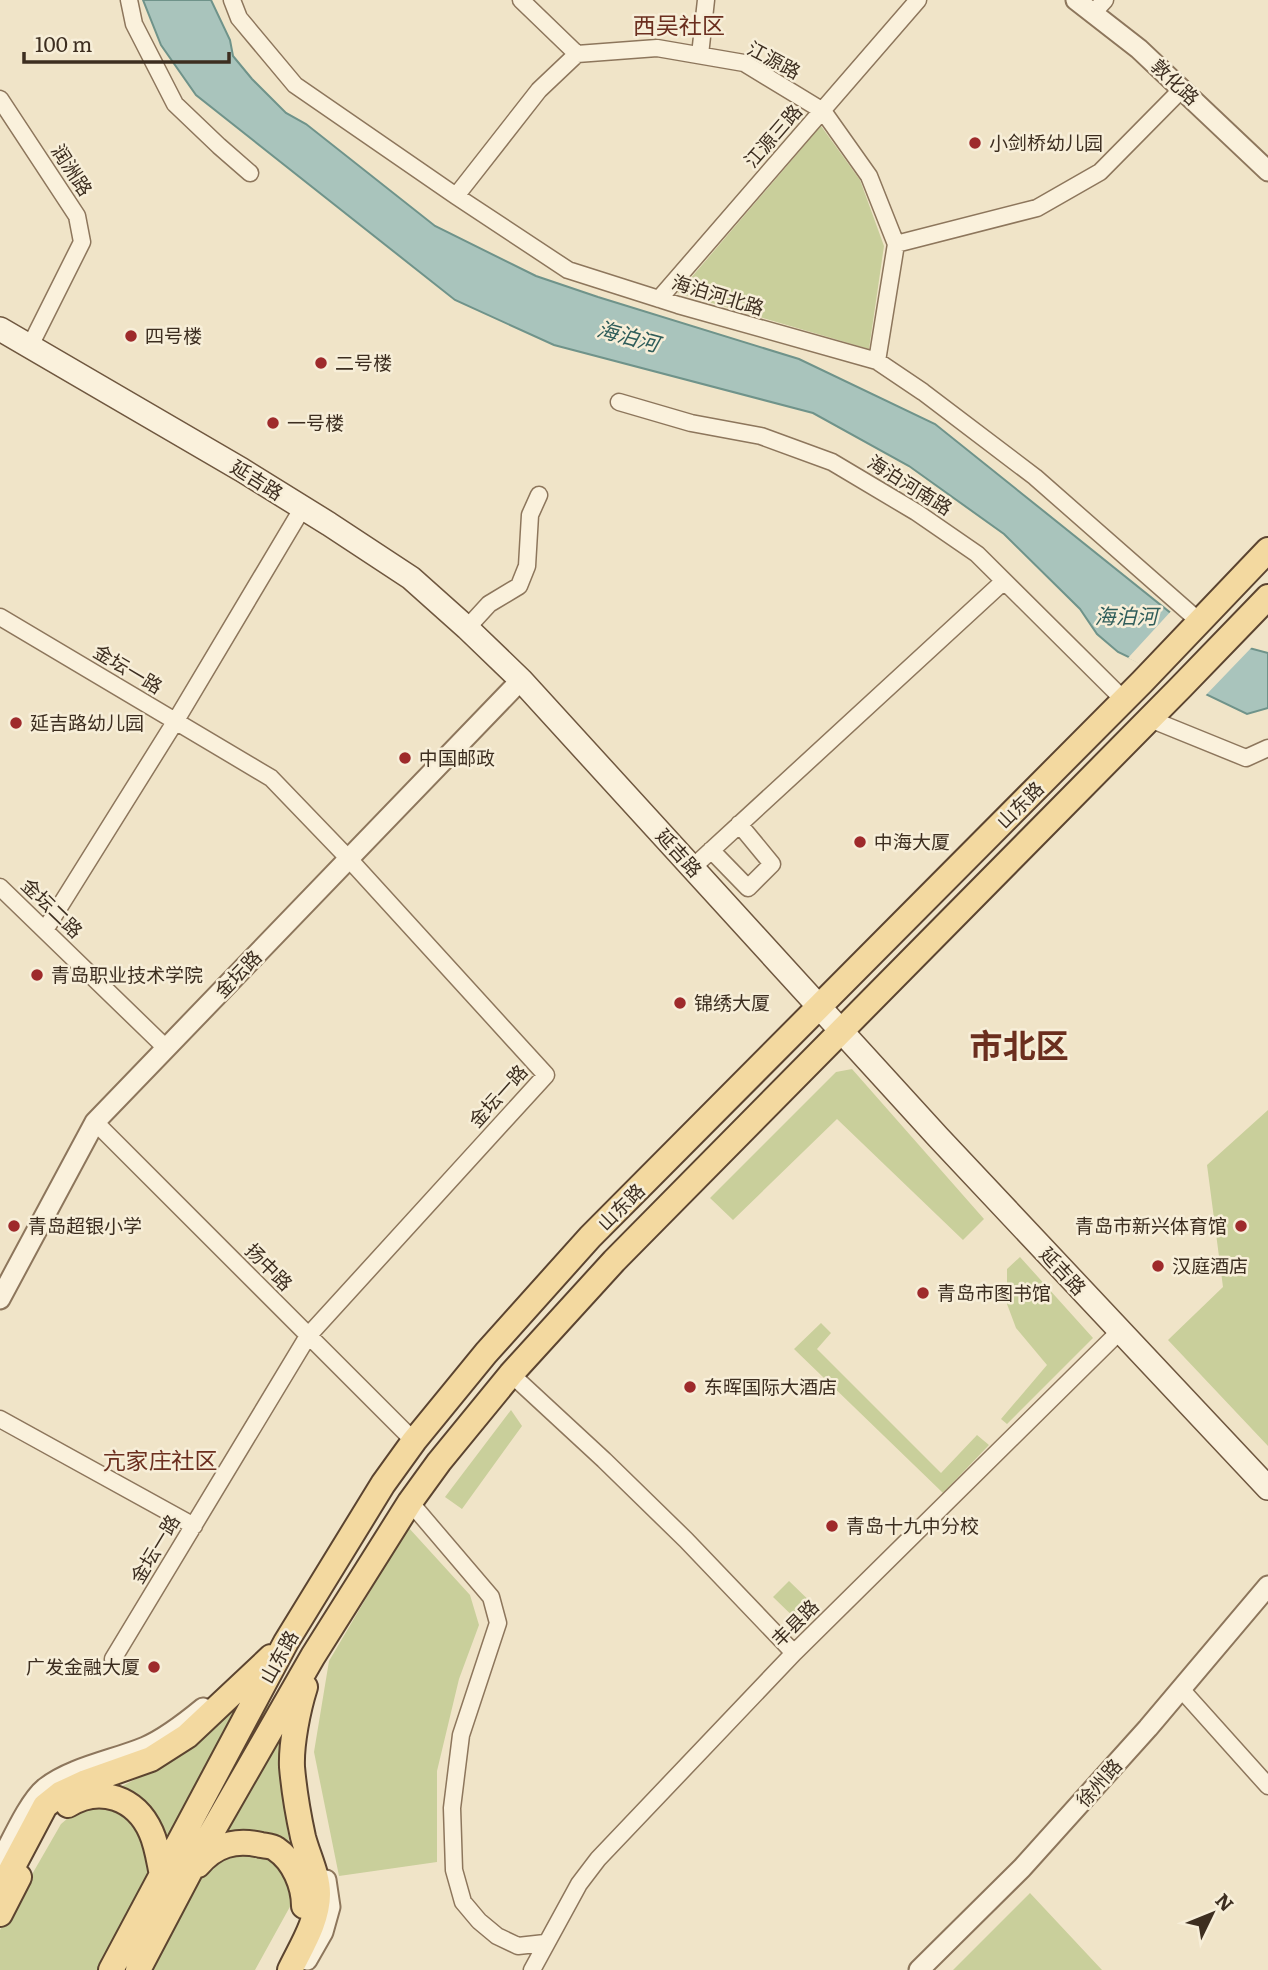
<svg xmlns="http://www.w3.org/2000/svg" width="1268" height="1970" font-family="Literata,'Noto Sans SC',serif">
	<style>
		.green { fill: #c9cf9b }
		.water { fill: #a9c4bc; stroke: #6f938a; stroke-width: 2 }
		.pier { fill: #f0e4c8 }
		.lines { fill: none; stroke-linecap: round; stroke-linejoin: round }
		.minor-casing { stroke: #8d765c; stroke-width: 19 }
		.tertiary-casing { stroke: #8d765c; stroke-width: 23 }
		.secondary-casing { stroke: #6f573f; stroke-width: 26 }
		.primary-casing { stroke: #5b4430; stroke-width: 28 }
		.minor { stroke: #faf1dc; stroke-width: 16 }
		.tertiary { stroke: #faf1dc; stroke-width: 19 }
		.secondary { stroke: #faf1dc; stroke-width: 23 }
		.primary { stroke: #f3d9a0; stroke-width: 24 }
		.poi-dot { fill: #9e2a2b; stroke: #f7eed8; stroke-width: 2.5 }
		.labels { text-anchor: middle; stroke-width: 5; stroke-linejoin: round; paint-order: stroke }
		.street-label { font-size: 19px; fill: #3d2e20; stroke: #f7eed8 }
		.poi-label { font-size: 19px; fill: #3d2e20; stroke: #f7eed8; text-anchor: start }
		.water-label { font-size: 21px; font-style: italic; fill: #2f5d5a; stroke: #f7eed8 }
		.quarter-label { font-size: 23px; fill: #6b2e1e; stroke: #f7eed8 }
		.town-label { font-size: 33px; font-weight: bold; fill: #6b2e1e; stroke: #f7eed8 }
	</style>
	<rect width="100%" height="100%" fill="#f0e4c8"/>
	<!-- green -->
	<path class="green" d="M821 126 860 180 884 246 869 349 678 293Z
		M852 1069 984 1219 963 1240 837 1119 733 1220 710 1198 836 1072Z
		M1268 1110V1446L1168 1340 1223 1287 1207 1165Z
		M1020 1257 1093 1338 1007 1424 1001 1419 1047 1365 1016 1328 1007 1304V1269Z
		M821 1323 831 1333 817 1349 941 1473 977 1435 989 1445 943 1493 794 1349Z
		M511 1410 522 1426 462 1509 445 1497Z
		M408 1527 470 1595 479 1625 459 1679 437 1771V1862L339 1876 314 1752 329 1661Z
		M789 1581 820 1611 804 1627 773 1597Z
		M242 1692 288 1713 278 1764 289 1841 292 1903 255 1970H0V1930L61 1824 81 1807 179 1757Z
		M1030 1893 1102 1970H953Z"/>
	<!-- water -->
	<path class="water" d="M143 0H211L230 40 233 56 252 79 286 113 306 124 435 226 536 276 598 297 799 359 935 424 1197 634 1268 653V708L1247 714 1118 652 1097 634 1080 609 1004 534 909 466 813 413 554 345 455 300 196 95 161 45Z"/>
	<!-- pier -->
	<path class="pier" d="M1173 609 1199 631 1253 646 1204 697 1128 658Z"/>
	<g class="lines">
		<!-- minor casing -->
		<g class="minor-casing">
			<path id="minor" d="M129 0 134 24 175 104 219 146 250 173
				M232 0 239 18 295 85 456 196 568 270 678 305 877 361 923 392 1035 477 1200 622
				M521 0 577 54
				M1093 13 1105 0
				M700 55 706 0
				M0 99 77 216 82 242 30 346
				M456 196 539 90 577 54 657 48 744 63 823 111 869 176 896 244 877 361
				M896 244 1037 208 1100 172 1182 89
				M659 299 918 0
				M619 402 691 423 761 436 832 462 916 512 977 554 1124 700
				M0 617 271 778 349 859 546 1075 308 1336 113 1659
				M467 628 489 604 519 586 527 566 530 515 539 495
				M1150 719 1246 758 1268 748
				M711 850 748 888 772 864 739 824
				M692 868 1004 581
				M0 887 166 1048
				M45 930 175 722 302 509
				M95 1122 414 1441
				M511 1374 604 1460 686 1540 794 1653
				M0 1419 194 1526
				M410 1502 491 1597 498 1623 461 1735 452 1808 454 1870 463 1902 479 1921 497 1936 518 1946 545 1943
				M1181 1689 1268 1786
				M532 1970 579 1884 598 1859 794 1653 1119 1332"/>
		</g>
		<!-- tertiary casing -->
		<g class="tertiary-casing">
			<path id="tertiary" d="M1076 0 1139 49 1268 171
				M0 1299 95 1122 521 680
				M0 1862C11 1842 28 1802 45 1788 72 1767 114 1760 145 1747 166 1738 186 1722 203 1708
				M307 1960 323 1932 330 1907 326 1880
				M919 1970 1022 1868 1148 1728 1268 1586"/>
		</g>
		<!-- secondary casing -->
		<g class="secondary-casing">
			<path id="secondary" d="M0 329 242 470 329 524 411 578 467 628 521 680 938 1137 1268 1488"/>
		</g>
		<!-- primary casing -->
		<g class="primary-casing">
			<path id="primary" d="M68 1805C100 1785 136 1798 151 1832 157 1845 159 1861 162 1875
				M198 1865C215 1845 235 1839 261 1845 266 1846 272 1846 276 1849 294 1861 304 1886 304 1906
				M0 1891 45 1806 60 1794 86 1782 151 1759 187 1736 271 1657
				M0 1914 19 1877
				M111 1970 286 1642 383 1484 414 1441 486 1353 590 1237 1142 682 1268 550
				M138 1970 197 1858 313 1656 410 1502 439 1462 511 1374 614 1261 1181 687 1268 597
				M290 1970C301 1947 318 1921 318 1894 318 1875 308 1856 303 1837 298 1814 294 1790 292 1767 291 1744 298 1709 305 1687"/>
		</g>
		<!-- minor -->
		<use href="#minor" class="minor"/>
		<!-- tertiary -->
		<use href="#tertiary" class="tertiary"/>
		<!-- secondary -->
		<use href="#secondary" class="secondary"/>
		<!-- primary -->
		<use href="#primary" class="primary"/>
	</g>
	<!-- markers -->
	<g class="poi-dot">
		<circle cx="975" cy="143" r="7"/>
		<circle cx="131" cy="336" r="7"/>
		<circle cx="321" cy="363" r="7"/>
		<circle cx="273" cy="423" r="7"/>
		<circle cx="16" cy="723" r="7"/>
		<circle cx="405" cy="758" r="7"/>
		<circle cx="860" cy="842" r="7"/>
		<circle cx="37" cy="975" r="7"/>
		<circle cx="680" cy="1003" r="7"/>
		<circle cx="14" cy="1226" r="7"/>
		<circle cx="1241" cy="1226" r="7"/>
		<circle cx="1158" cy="1266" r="7"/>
		<circle cx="923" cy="1293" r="7"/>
		<circle cx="690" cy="1387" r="7"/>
		<circle cx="832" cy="1526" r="7"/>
		<circle cx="154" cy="1667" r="7"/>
	</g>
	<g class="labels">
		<!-- street labels -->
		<g class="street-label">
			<text transform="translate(774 60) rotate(28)" y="7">江源路</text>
			<text transform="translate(1175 82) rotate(43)" y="7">敦化路</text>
			<text transform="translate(773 136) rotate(-49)" y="7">江源三路</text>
			<text transform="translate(72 170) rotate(57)" y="7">润洲路</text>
			<text transform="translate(718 295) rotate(17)" y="7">海泊河北路</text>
			<text transform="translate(257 480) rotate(32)" y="7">延吉路</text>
			<text transform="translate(910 485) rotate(32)" y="7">海泊河南路</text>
			<text transform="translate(128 669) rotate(31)" y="7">金坛一路</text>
			<text transform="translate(1020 805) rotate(-45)" y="7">山东路</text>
			<text transform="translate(679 853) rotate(48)" y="7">延吉路</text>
			<text transform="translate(52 908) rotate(44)" y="7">金坛二路</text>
			<text transform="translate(238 974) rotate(-46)" y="7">金坛路</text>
			<text transform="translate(498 1096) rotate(-48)" y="7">金坛一路</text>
			<text transform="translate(621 1207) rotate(-45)" y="7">山东路</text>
			<text transform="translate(269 1267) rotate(45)" y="7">扬中路</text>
			<text transform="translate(1063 1271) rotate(47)" y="7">延吉路</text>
			<text transform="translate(155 1549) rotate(-59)" y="7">金坛一路</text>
			<text transform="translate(795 1623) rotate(-45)" y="7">丰县路</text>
			<text transform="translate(279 1657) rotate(-61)" y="7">山东路</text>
			<text transform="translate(1099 1783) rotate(-48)" y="7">徐州路</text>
		</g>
		<!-- poi labels -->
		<g class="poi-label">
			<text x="989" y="150">小剑桥幼儿园</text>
			<text x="145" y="343">四号楼</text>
			<text x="335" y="370">二号楼</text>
			<text x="287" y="430">一号楼</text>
			<text x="30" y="730">延吉路幼儿园</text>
			<text x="419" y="765">中国邮政</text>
			<text x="874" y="849">中海大厦</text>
			<text x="51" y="982">青岛职业技术学院</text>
			<text x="694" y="1010">锦绣大厦</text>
			<text x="28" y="1233">青岛超银小学</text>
			<text x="1227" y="1233" text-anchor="end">青岛市新兴体育馆</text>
			<text x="1172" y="1273">汉庭酒店</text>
			<text x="937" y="1300">青岛市图书馆</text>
			<text x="704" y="1394">东晖国际大酒店</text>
			<text x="846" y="1533">青岛十九中分校</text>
			<text x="140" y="1674" text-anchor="end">广发金融大厦</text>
		</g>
		<!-- water labels -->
		<g class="water-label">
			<text transform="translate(628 337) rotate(15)" y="7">海泊河</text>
			<text x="1126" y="624">海泊河</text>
		</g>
		<!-- quarter labels -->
		<g class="quarter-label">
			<text x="679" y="34">西吴社区</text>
			<text x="160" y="1469">亢家庄社区</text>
		</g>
		<!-- town labels -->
		<g class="town-label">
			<text x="1019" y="1058">市北区</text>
		</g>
	</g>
	<!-- north arrow -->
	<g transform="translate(1212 1914) rotate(47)" stroke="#f7eed8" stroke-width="5" paint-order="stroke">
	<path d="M0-5L12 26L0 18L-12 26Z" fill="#3d2e20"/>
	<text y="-10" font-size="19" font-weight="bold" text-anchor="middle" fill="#3d2e20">N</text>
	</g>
	<!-- scale -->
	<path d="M24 52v10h205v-10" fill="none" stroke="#3d2e20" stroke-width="3.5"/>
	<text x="35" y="52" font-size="21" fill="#3d2e20" stroke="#f7eed8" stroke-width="5" paint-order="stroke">100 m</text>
</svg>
